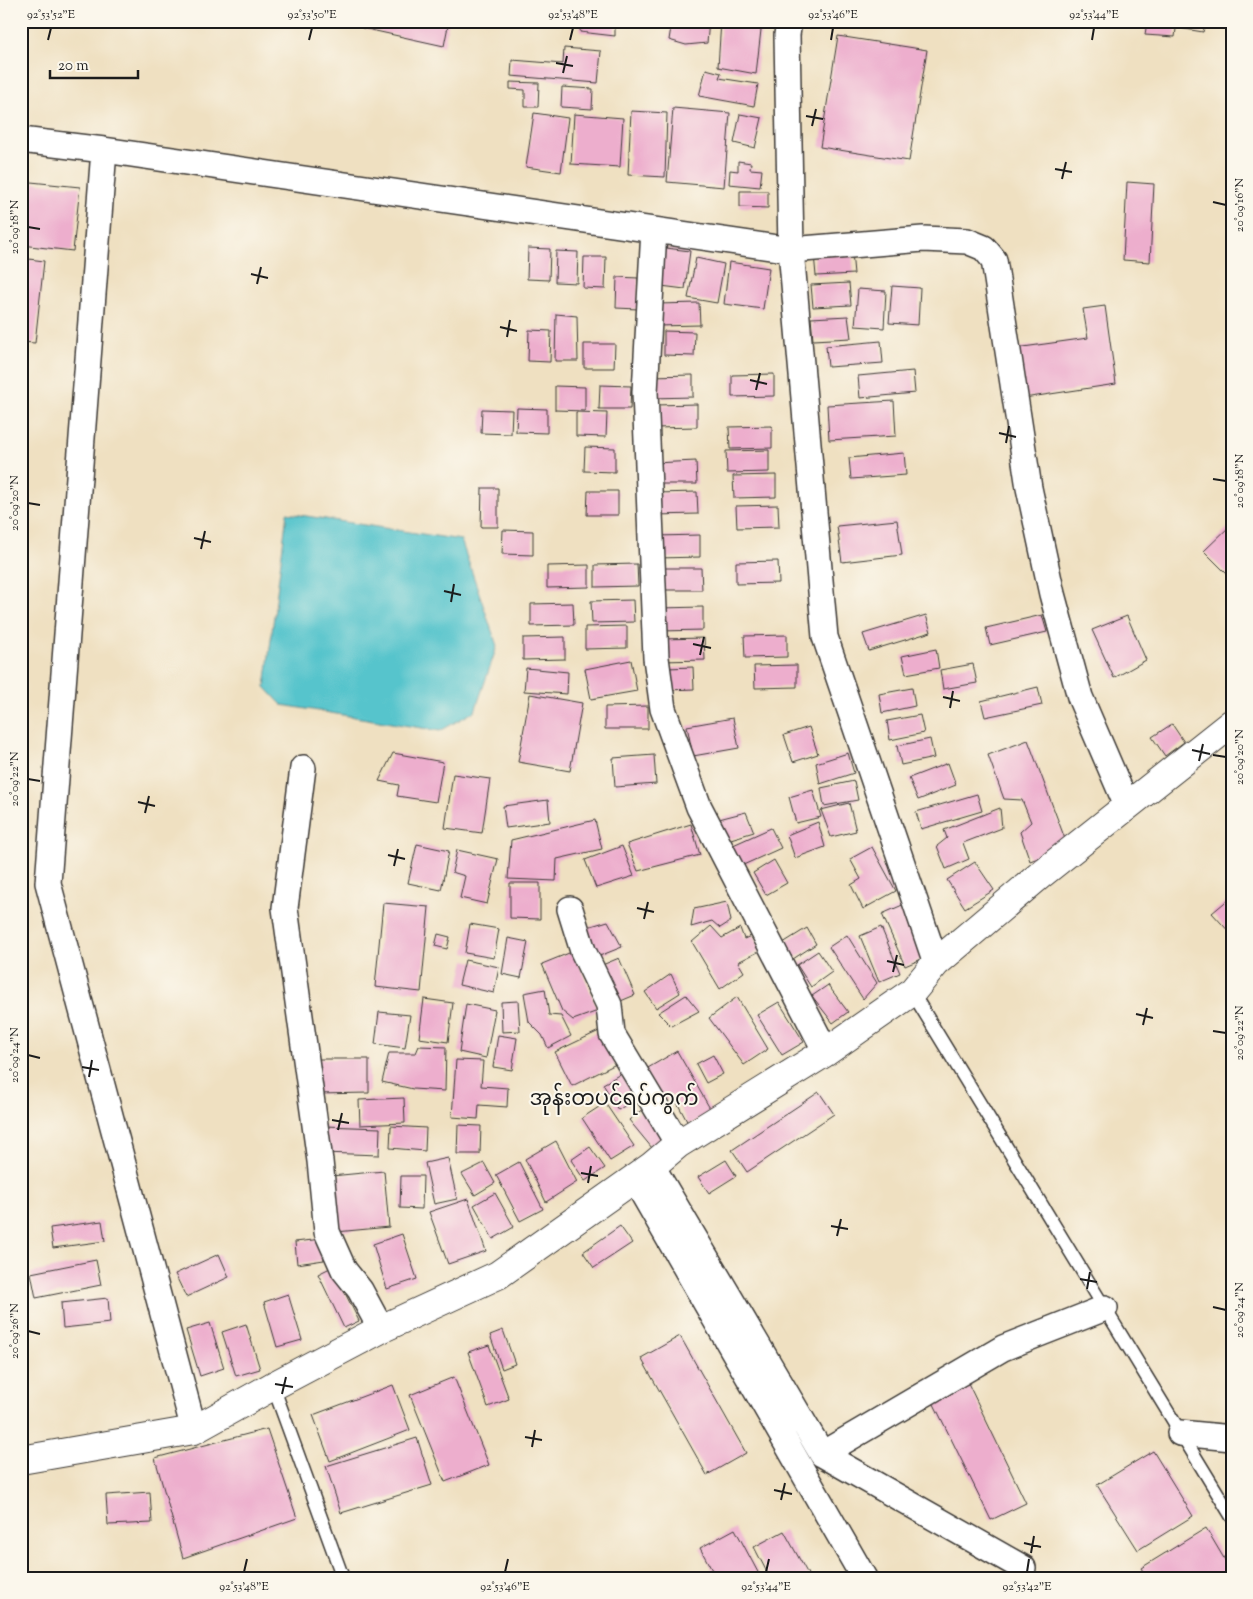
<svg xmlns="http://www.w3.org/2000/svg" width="1253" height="1599" font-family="'Sorts Mill Goudy','Noto Sans Myanmar',serif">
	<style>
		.water { fill: #56c4cc; stroke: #397074 }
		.building { fill: #edaecd }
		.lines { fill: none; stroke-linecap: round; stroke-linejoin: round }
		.lane-casing { stroke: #3c3935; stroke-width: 15 }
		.street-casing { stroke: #3c3935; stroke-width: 28 }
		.primary-casing { stroke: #3c3935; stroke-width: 30 }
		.lane { stroke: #fff; stroke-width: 12 }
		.street { stroke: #fff; stroke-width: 25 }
		.primary { stroke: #fff; stroke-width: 28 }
		.ticks { fill: none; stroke: #1c1c1c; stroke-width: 2 }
		.labels { text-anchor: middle; stroke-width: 4; stroke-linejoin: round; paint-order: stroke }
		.quarter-label { font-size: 21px; fill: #1c1c1c; stroke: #fbf7ec }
		.neatline { fill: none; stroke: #1c1c1c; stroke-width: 2 }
		.ticks-label { font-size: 12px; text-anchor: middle; fill: #1c1c1c }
	</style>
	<rect width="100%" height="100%" fill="#fbf7ec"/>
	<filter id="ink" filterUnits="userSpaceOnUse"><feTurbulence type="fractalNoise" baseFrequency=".02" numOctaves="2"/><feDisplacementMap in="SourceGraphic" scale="10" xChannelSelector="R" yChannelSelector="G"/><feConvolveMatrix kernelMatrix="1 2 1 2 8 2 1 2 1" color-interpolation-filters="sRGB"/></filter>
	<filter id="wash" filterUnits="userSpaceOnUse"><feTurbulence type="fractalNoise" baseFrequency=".0096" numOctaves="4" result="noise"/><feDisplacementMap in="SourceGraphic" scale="20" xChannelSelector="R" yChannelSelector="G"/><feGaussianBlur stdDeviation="1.12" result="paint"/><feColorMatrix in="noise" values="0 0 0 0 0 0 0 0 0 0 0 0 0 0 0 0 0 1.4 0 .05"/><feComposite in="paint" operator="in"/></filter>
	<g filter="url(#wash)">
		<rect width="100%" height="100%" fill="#efe0c1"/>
		<!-- water -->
		<path class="water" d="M287 513 461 540 497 646 475 711 440 731 282 705 265 687Z"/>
		<g id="blocks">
			<!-- building -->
			<path class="building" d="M362 21H449L444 46 362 28Z
				M581 21H615V36L580 32Z
				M672 21H709L707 43 686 45 669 40Z
				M721 21H762L756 74 718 67Z
				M1147 21H1177L1175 37 1145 35Z
				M1180 21H1206L1203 32 1179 28Z
				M838 36 927 50 909 161 820 147Z
				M564 48 601 51 598 83 511 76 512 60 563 64Z
				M706 69 721 73 719 78 758 84 754 106 699 96Z
				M510 82 539 83 538 107H525V90L510 89Z
				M562 87 593 89 592 109 561 107Z
				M673 108 730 113 724 187 667 182Z
				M631 111 667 113 665 177 628 175Z
				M534 113 568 118 561 172 526 167Z
				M574 114 623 118 620 167 571 164Z
				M740 114 762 118 755 148 734 143Z
				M738 161 751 163 750 169 762 170 760 187 729 184 730 170 738 171Z
				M21 181 80 187 73 251 21 245Z
				M1127 182 1154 184 1150 262 1123 260Z
				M740 191H768V208L740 207Z
				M658 247 690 251 685 289 653 285Z
				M528 248 550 249 549 280 527 279Z
				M556 251 578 252 577 283 555 282Z
				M852 252 854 274 816 276 814 254Z
				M584 257H606L605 289 583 288Z
				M21 258 44 261 35 343 21 342Z
				M696 258 724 264 717 303 688 298Z
				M729 262 769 268 763 309 724 304Z
				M617 277 638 278V309L616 308Z
				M849 283 851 305 813 307 811 285Z
				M892 286 920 288 918 325 889 323Z
				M858 289 886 291 884 328 855 326Z
				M699 303 700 325 657 326V304Z
				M1105 306 1116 384 1024 398 1016 348 1088 338 1083 309Z
				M556 314 577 316 578 361H555Z
				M848 316 851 338 813 340 811 318Z
				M529 330 551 331 550 362 528 361Z
				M664 331 695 332 694 356 664 355Z
				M881 341 883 363 828 367 826 346Z
				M584 344H615L614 368H584Z
				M913 371 915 393 860 398 858 376Z
				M774 374V396L732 397V375Z
				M693 375V397L651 398V376Z
				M600 385 631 386 630 409H599Z
				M555 386 585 387V411L555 410Z
				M894 401 896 436 829 440 827 405Z
				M697 404V427L655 428V405Z
				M517 408 547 409V433L516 432Z
				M482 409 512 410 511 434 481 433Z
				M576 412 607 413 606 437 576 436Z
				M772 426V448L730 449 729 427Z
				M585 447 615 448V472L584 471Z
				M769 450V472L727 473 726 451Z
				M904 453 906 475 851 479 849 458Z
				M696 461 697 484H654V463Z
				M776 475V497L734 498 733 476Z
				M482 488H498V527H481Z
				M588 491H618V515H587Z
				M697 492 698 514 655 515V493Z
				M778 505 779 527 737 528 736 506Z
				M897 520 902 555 842 562 837 526Z
				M1232 524V571L1228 575 1204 551Z
				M503 530 533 531V555L502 554Z
				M700 535V557L658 558 657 536Z
				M778 561 779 583 736 584V562Z
				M637 564 638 586 595 587V565Z
				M589 565V587L547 588V566Z
				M659 568H701L702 590H659Z
				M633 600 634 622 592 623 591 601Z
				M573 603 574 625 531 626V604Z
				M703 607V630L661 631 660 608Z
				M926 615 931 632 869 651 863 634Z
				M1042 615 1047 632 990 645 986 628Z
				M1127 616 1146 660 1114 678 1092 630Z
				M627 626V648L585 649V627Z
				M787 635V657L745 658 744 636Z
				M565 637V659L523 660V638Z
				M704 638 705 660 662 661V639Z
				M936 649 939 668 906 674 902 656Z
				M631 660 637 691 591 699 585 669Z
				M973 664 977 683 943 689 940 670Z
				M797 665V687L755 688 754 666Z
				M693 667 694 689 668 690V668Z
				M526 668 568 672 567 694 524 691Z
				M1038 687 1042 705 985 717 981 701Z
				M912 688 915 706 882 713 879 694Z
				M530 694 582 703 570 771 518 762Z
				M648 706V729H605V707Z
				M920 715 924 733 890 740 887 721Z
				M733 718 739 748 693 756 687 726Z
				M1172 724 1184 742 1165 756 1152 737Z
				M809 727 818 754 793 762 784 735Z
				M930 739 934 758 901 765 897 746Z
				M1028 740 1068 847 1030 861 1020 832 1031 822 1022 800 1004 799 988 755Z
				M393 753 443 762 436 802 397 796 399 785 379 781Z
				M848 753 854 773 820 784 816 763Z
				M654 755 656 784 615 787 613 758Z
				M948 763 956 785 918 800 909 778Z
				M453 774 490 779 482 833 445 828Z
				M854 781 858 800 824 806 821 788Z
				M813 790 821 817 796 823 789 797Z
				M977 794 982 811 921 829 916 812Z
				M548 800 550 822 506 828 503 806Z
				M849 803 856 831 831 837 821 810Z
				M1000 808 1002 828 963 843 969 859 946 869 937 846 947 838 944 830Z
				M746 812 754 832 724 841 719 819Z
				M595 820 602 849 557 859 556 881 508 879 511 840Z
				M818 822 825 847 795 858 787 835Z
				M691 824 700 855 638 871 627 844Z
				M771 828 781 848 741 866 731 846Z
				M417 844 449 851 441 890 408 883Z
				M622 846 634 876 596 888 585 860Z
				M872 847 896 891 863 909 851 885 861 879 850 859Z
				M457 850 498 859 487 904 460 898 465 876 452 872Z
				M774 860 787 883 766 895 753 873Z
				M975 862 994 890 965 908 947 880Z
				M510 883H540V919L510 918Z
				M1230 898 1232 900V935L1212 913Z
				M727 902 731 921 720 928 712 921 691 927 694 909Z
				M383 903 429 907 421 992 375 987Z
				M907 903 931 955 905 966 882 914Z
				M608 921 622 947 592 959 581 929Z
				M470 924 499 929 494 958 465 953Z
				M711 926 722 938 740 928 744 939 753 935 762 950 738 962 744 972 720 989 692 942Z
				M881 927 900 973 879 982 860 936Z
				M807 928 816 944 793 959 783 943Z
				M438 934 450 937 447 949 435 946Z
				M847 935 877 983 863 999 829 947Z
				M508 938 528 942 521 978 502 974Z
				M574 951 598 1011 573 1020 562 1011 542 964Z
				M818 951 832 972 811 987 797 965Z
				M619 958 635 995 616 1003 600 966Z
				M465 960 499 967 494 993 459 985Z
				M671 974 680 993 656 1008 645 992Z
				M828 985 848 1012 833 1023 812 996Z
				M545 989 549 1015 561 1016 571 1036 548 1048 542 1035 529 1022 524 993Z
				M686 995 699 1011 671 1026 658 1013Z
				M737 997 768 1049 744 1065 709 1018Z
				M424 999 453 1003 448 1042 419 1038Z
				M518 1001 520 1031 502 1032 501 1002Z
				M779 1002 804 1042 782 1055 757 1015Z
				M466 1004 495 1010 486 1058 459 1052Z
				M379 1012 410 1015 405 1048 375 1044Z
				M599 1031 616 1064 572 1086 555 1052Z
				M498 1035 517 1038 512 1070 493 1067Z
				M419 1046 446 1047 445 1091 413 1089 382 1082 389 1053H416Z
				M677 1051 712 1112 689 1125 673 1095 659 1103 641 1072Z
				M713 1055 723 1074 706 1083 696 1064Z
				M316 1059H369V1093L317 1094Z
				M456 1060 483 1061 481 1086 508 1088 507 1107 479 1105 478 1119 452 1117Z
				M624 1072 639 1097 618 1110 603 1084Z
				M819 1092 834 1114 747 1172 732 1150Z
				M404 1098 405 1123 360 1125 359 1100Z
				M605 1103 634 1146 610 1161 582 1118Z
				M644 1108 667 1135 652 1148 629 1120Z
				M458 1125 481 1126 480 1154H457Z
				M324 1126 380 1128 379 1155 323 1153Z
				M391 1126 426 1128 425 1151 390 1148Z
				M556 1141 577 1182 546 1202 525 1159Z
				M590 1147 605 1168 585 1181 571 1160Z
				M448 1158 457 1199 434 1204 425 1163Z
				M726 1160 736 1176 709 1193 698 1177Z
				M519 1162 543 1209 520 1221 496 1175Z
				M484 1163 495 1183 475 1195 462 1174Z
				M384 1171 389 1227 336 1232 331 1176Z
				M401 1176H423L422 1209 400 1208Z
				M495 1193 514 1227 493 1239 474 1205Z
				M468 1199 486 1251 448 1264 429 1212Z
				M102 1221 105 1241 53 1248 50 1228Z
				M620 1226 632 1243 594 1268 583 1252Z
				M402 1234 417 1279 387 1289 373 1244Z
				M322 1239 324 1260 297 1264 295 1242Z
				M219 1254 229 1277 186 1297 175 1274Z
				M96 1260 101 1285 36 1298 31 1273Z
				M332 1267 359 1321 344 1328 318 1274Z
				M288 1294 302 1340 277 1347 264 1302Z
				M108 1298 110 1323 63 1328 61 1303Z
				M21 1319 25 1342 21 1343Z
				M210 1323 224 1368 200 1376 186 1330Z
				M246 1324 260 1369 236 1376 222 1332Z
				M503 1330 515 1364 502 1369 490 1335Z
				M680 1336 746 1453 707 1475 641 1358Z
				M489 1345 509 1399 488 1407 468 1352Z
				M454 1377 489 1465 445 1482 410 1395Z
				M968 1383 1026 1503 991 1520 932 1400Z
				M393 1385 410 1430 330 1461 313 1415Z
				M267 1429 297 1518 183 1558 155 1458Z
				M417 1438 432 1485 341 1513 326 1466Z
				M1153 1451 1193 1516 1138 1550 1097 1485Z
				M150 1492 152 1523 108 1525 106 1495Z
				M1206 1528 1232 1572 1223 1578H1147L1141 1568Z
				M735 1529 761 1578H704L713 1572 700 1548Z
				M784 1531 810 1578H770L754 1547Z"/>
		</g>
	</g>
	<g filter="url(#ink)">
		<use href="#blocks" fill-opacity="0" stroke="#3c3935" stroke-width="1"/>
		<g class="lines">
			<!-- lane casing -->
			<g class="lane-casing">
				<path id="lane" d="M912 992 1232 1517
					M273 1386 343 1578"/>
			</g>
			<!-- street casing -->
			<g class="street-casing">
				<path id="street" d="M789 21 787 35 791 250 923 239 967 241 984 248 994 260 1029 488 1052 594 1080 697 1127 806
					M21 140 104 150 791 250 825 637 936 963
					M104 150 48 883 194 1430
					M654 230 645 392 656 658 663 709 699 807 826 1052
					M303 768 285 908 320 1161 327 1232 344 1270 360 1290 381 1329
					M570 909 583 951 609 1005 612 1034 678 1144
					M652 1166 822 1454 1023 1568
					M634 1178 864 1578
					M1180 1433 1232 1438
					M822 1454 1003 1348 1105 1308"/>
			</g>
			<!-- primary casing -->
			<g class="primary-casing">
				<path id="primary" d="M21 1460 194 1430 273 1386 381 1329 498 1275 652 1166 678 1144 826 1052 912 992 936 963 1039 876 1232 723"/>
			</g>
			<!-- lane -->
			<use href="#lane" class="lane"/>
			<!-- street -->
			<use href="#street" class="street"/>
			<!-- primary -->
			<use href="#primary" class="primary"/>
		</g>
	</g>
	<!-- ticks -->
	<path class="ticks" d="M48 40 51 28M309 40 312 28M570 40 573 28M831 40 833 28M1092 40 1094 28M556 63 573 66M563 73 567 56M806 116 823 119M812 126 816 109M1055 169 1072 172M1062 179 1066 162M1213 202 1226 205M28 227 40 229M251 274 268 278M257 284 261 267M500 327 517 331M507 337 510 320M750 380 767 384M756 390 760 373M999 433 1016 437M1006 443 1009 426M1213 479 1226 481M28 503 40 505M194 538 211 542M201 549 205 531M444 591 461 595M451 602 454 584M693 644 711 648M700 655 704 637M943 697 960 701M950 708 953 691M1192 750 1210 754M1213 755 1226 757M1199 761 1203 744M28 779 40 781M138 802 155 806M145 813 149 796M388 855 405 859M394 866 398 849M637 908 654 912M644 919 648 902M887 961 904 965M893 972 897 955M1136 1014 1153 1018M1143 1025 1147 1008M1213 1031 1226 1033M28 1055 40 1058M82 1067 99 1070M89 1077 92 1060M332 1120 349 1123M338 1130 342 1113M581 1173 598 1176M588 1183 591 1166M831 1226 848 1229M837 1236 841 1219M1080 1279 1097 1282M1087 1289 1090 1272M1213 1307 1226 1310M28 1331 40 1334M275 1384 293 1387M282 1394 286 1377M525 1437 542 1440M532 1447 535 1430M774 1490 792 1494M781 1500 785 1483M1024 1543 1041 1547M1031 1553 1034 1536M244 1572 247 1559M505 1572 508 1559M766 1572 769 1559M1027 1572 1029 1559"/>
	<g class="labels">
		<!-- quarter labels -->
		<g class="quarter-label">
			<text x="614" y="1105">အုန်းတပင်ရပ်ကွက်</text>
		</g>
	</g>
	<!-- margin -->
	<rect width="1253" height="1599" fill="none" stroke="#fbf7ec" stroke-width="55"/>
	<!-- scale -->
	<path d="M50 70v8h88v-8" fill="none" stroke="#1c1c1c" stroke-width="2.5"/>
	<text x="58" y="70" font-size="15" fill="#1c1c1c" stroke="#fbf7ec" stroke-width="4" paint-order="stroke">20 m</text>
	<rect x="28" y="28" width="1198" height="1544" class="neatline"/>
	<g class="ticks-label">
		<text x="51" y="18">92°53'52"E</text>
		<text x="312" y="18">92°53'50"E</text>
		<text x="573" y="18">92°53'48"E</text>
		<text x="833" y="18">92°53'46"E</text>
		<text x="1094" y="18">92°53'44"E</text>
		<text transform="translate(1239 205) rotate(-90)" y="4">20°09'16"N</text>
		<text transform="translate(14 227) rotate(-90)" y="4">20°09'18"N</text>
		<text transform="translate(1239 481) rotate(-90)" y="4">20°09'18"N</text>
		<text transform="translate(14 503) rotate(-90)" y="4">20°09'20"N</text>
		<text transform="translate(1239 757) rotate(-90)" y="4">20°09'20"N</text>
		<text transform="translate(14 779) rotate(-90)" y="4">20°09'22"N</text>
		<text transform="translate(1239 1033) rotate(-90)" y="4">20°09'22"N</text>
		<text transform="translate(14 1055) rotate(-90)" y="4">20°09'24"N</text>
		<text transform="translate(1239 1310) rotate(-90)" y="4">20°09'24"N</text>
		<text transform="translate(14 1331) rotate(-90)" y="4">20°09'26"N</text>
		<text x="244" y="1590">92°53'48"E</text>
		<text x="505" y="1590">92°53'46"E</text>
		<text x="766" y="1590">92°53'44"E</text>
		<text x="1027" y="1590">92°53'42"E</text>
	</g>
</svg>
